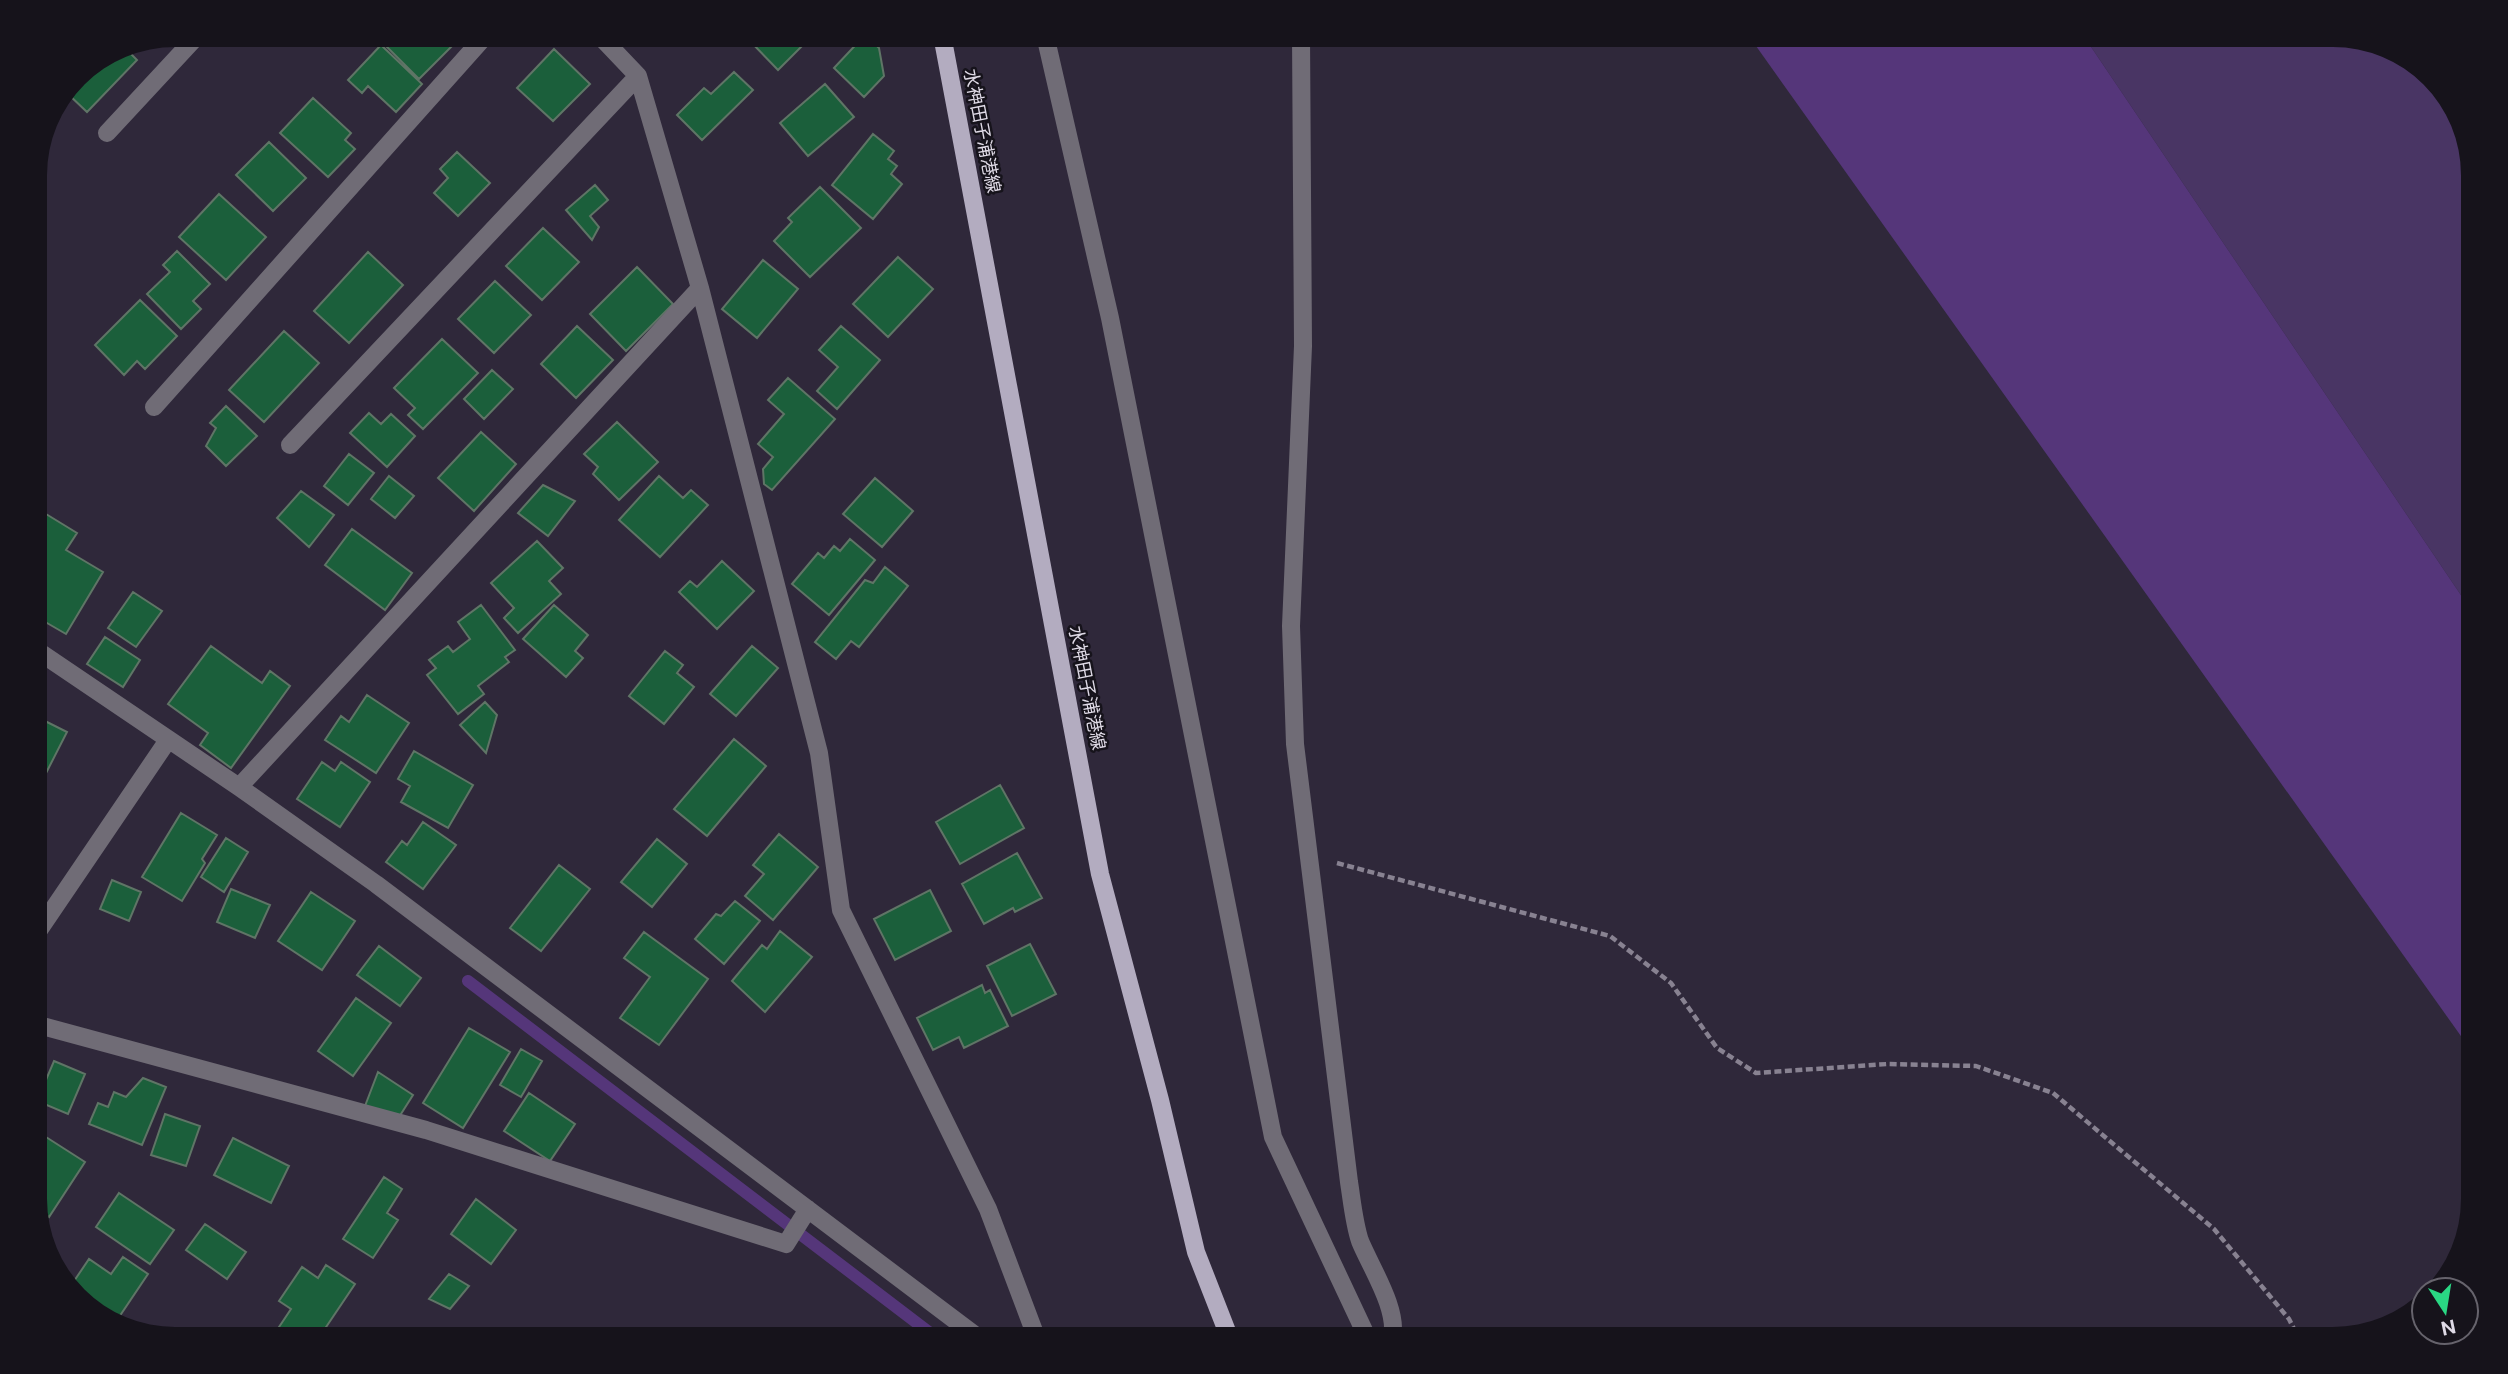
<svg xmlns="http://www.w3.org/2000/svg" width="2508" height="1374" font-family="'Public Sans','Noto Sans JP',sans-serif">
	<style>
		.green { fill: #493564 }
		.water { fill: #55367a }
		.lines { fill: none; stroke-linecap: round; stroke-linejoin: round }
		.stream { stroke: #55367a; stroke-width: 12 }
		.building { fill: #1b5f3b; stroke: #5f7566; stroke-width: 2 }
		.path { stroke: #888291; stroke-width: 4.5; stroke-dasharray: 7 3.5; stroke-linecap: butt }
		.minor { stroke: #706c76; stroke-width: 18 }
		.major { stroke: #b3acc0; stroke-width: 18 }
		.labels { text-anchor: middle; stroke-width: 5; stroke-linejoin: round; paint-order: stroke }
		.street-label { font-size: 18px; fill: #dfdae6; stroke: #16131b }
	</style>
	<rect width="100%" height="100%" fill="#2f283a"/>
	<!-- green -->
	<path class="green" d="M2083 35H2333L2403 54 2454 105 2473 166V613Z"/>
	<!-- water -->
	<path class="water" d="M1753 35H2083L2473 613V1053L1756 46Z"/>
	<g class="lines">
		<!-- stream -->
		<path class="stream" d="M468 981 938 1339"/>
	</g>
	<!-- building -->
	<path class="building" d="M390 35H440L452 46 419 79 383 43Z
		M754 35H813L778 70 749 40Z
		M865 35 879 48 884 76 864 97 834 68Z
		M122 45 137 60 87 112 66 92 76 76Z
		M381 45 422 84 396 112 368 86 362 93 348 80Z
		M554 49 590 84 553 121 517 88Z
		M734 72 753 90 702 140 677 115 704 88 711 94Z
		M825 84 854 117 808 156 780 123Z
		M313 98 351 133 345 140 355 149 328 177 280 133Z
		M873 134 894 151 888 159 897 166 891 174 902 184 873 219 832 185Z
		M269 142 306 178 273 211 236 175Z
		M457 152 490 183 458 216 434 193 448 178 440 169Z
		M595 185 608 200 590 216 599 227 592 240 566 210Z
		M820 187 861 228 810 277 774 241 792 222 788 218Z
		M219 194 266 237 226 280 179 237Z
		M543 228 579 262 542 300 506 266Z
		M177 251 210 284 193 301 201 309 181 329 147 294 170 272 163 265Z
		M368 252 403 285 349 343 314 311Z
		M898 257 933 289 888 337 853 304Z
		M763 260 798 289 757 338 722 309Z
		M637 267 673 304 626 351 590 314Z
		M495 281 531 315 494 353 458 319Z
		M140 300 177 336 145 369 137 361 124 375 95 345Z
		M577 326 613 360 576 398 541 364Z
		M841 326 880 360 837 409 817 391 838 367 819 350Z
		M284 331 319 363 264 422 229 390Z
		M442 339 478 373 423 429 408 415 415 408 394 388Z
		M492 370 513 389 484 419 464 399Z
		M788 378 835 419 772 490 764 484 763 469 773 457 758 444 784 414 768 400Z
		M226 406 257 436 226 466 206 446 216 428 210 423Z
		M369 413 381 424 391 414 415 436 387 467 350 433Z
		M617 422 658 462 619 500 593 474 598 467 584 454Z
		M481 432 516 464 474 511 438 478Z
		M349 454 374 473 348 505 324 486Z
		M389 476 414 496 395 518 371 499Z
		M659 476 683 498 691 490 708 505 660 557 619 520Z
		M875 478 913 511 882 547 843 514Z
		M543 485 575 501 548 536 518 513Z
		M301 491 334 515 309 547 277 518Z
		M46 514 77 533 66 550 103 572 66 634 35 616V532Z
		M352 529 412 573 385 610 325 565Z
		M850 539 875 560 829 615 792 584 818 553 824 558 834 546 840 551Z
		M537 541 563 568 549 581 561 594 518 633 504 618 514 608 491 583Z
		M722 561 754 591 717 629 679 592 690 581 697 587Z
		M885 567 908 586 859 647 851 641 836 659 815 642 865 580 873 583Z
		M133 592 162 611 136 647 108 628Z
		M481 605 515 650 505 657 509 662 478 686 484 694 458 714 427 675 436 668 429 660 448 646 453 652 470 639 458 622Z
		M554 605 588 635 575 651 583 658 566 677 523 639Z
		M105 637 140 660 123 687 87 664Z
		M211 646 262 683 270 671 290 686 231 768 200 745 208 733 168 704Z
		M752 646 778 668 736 716 710 694Z
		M665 651 683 665 677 673 694 687 664 724 629 696Z
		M367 695 409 723 376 773 325 740 341 716 349 722Z
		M485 702 497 715 486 753 460 725Z
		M39 718 67 732 42 781 35 778V726Z
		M734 739 766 766 707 836 674 809Z
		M414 751 473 785 448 828 401 802 410 786 398 779Z
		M322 762 335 771 341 762 370 782 340 827 297 799Z
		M1000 785 1024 828 960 864 936 822Z
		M181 813 217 835 202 859 205 863 182 901 142 877Z
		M423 822 456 845 423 889 386 862 402 841 407 845Z
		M779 834 818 867 773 920 745 896 764 874 753 865Z
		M226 838 248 852 224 892 201 877Z
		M657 839 687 864 652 907 621 882Z
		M1017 853 1042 898 1015 912 1013 908 984 924 962 884Z
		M559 865 590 889 541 951 510 928Z
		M112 880 141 892 129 921 100 909Z
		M231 889 270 905 255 938 217 922Z
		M930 890 951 931 895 960 874 919Z
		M311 892 355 921 322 970 278 941Z
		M735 901 760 921 724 964 695 939 716 914 721 916Z
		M780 931 812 957 765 1012 732 981 762 945 767 949Z
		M644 932 708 979 659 1045 620 1018 650 977 624 958Z
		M1030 944 1056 994 1012 1016 987 966Z
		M379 946 421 978 400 1006 357 975Z
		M982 985 985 993 990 990 1008 1026 964 1048 959 1037 933 1050 917 1018Z
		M356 998 391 1023 353 1076 318 1051Z
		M469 1028 510 1052 463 1128 423 1103Z
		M521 1049 542 1061 521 1097 500 1085Z
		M54 1061 85 1074 68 1114 37 1101Z
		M378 1072 413 1095 399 1117 365 1106Z
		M143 1078 166 1087 142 1145 89 1124 98 1103 108 1107 114 1092 126 1097Z
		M529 1093 575 1124 550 1161 504 1131Z
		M165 1114 200 1126 186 1166 151 1155Z
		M35 1130 85 1162 49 1217 35 1208Z
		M233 1138 289 1166 271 1203 214 1175Z
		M384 1177 402 1189 387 1213 398 1220 373 1258 343 1239Z
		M119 1193 174 1230 150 1264 96 1227Z
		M476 1199 516 1230 491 1264 451 1234Z
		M205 1224 246 1252 227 1279 186 1250Z
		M123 1257 148 1274 115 1323 105 1320 70 1287 89 1259 111 1274Z
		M326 1265 355 1284 318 1339H271L291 1309 279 1301 302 1267 318 1278Z
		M449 1274 469 1286 450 1309 429 1299Z"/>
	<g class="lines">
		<!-- path -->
		<path class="path" d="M1337 863 1610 936 1671 983 1717 1048 1756 1073 1888 1064 1976 1066 2053 1093 2214 1229 2289 1319 2299 1339"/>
		<!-- minor -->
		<path class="minor" d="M599 35 638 76 700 288 819 753 841 910 988 1209 1037 1339
			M1045 35 1110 318 1273 1137 1368 1339
			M1301 35 1303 346 1291 626 1295 744 1349 1182C1352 1201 1354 1223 1360 1241 1371 1268 1399 1310 1392 1339
			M107 133 198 35
			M154 407 486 35
			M290 445 638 76
			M35 649 239 787 376 884 980 1339
			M239 787 700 288
			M35 936 168 740
			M35 1024 426 1130 786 1244 808 1209"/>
		<!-- major -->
		<path class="major" d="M942 35 1100 874 1160 1100 1196 1252 1230 1339"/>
	</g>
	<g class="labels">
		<!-- street labels -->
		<g class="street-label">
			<text transform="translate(982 131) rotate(79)" y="6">水神田子浦港線</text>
			<text transform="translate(1087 688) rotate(79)" y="6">水神田子浦港線</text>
		</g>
	</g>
	<!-- crop -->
	<path d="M0 0H2508V1374H0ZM175 47H2333A128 128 0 0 1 2461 175V1199A128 128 0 0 1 2333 1327H175A128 128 0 0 1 47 1199V175A128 128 0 0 1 175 47Z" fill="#16131b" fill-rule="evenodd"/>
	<!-- north arrow -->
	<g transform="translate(2445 1311) rotate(168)"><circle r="33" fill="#16131b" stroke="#66636c" stroke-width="2"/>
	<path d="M0-5L12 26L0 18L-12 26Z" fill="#2ad884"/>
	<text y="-10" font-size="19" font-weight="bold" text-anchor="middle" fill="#dfdae6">N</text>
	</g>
</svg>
